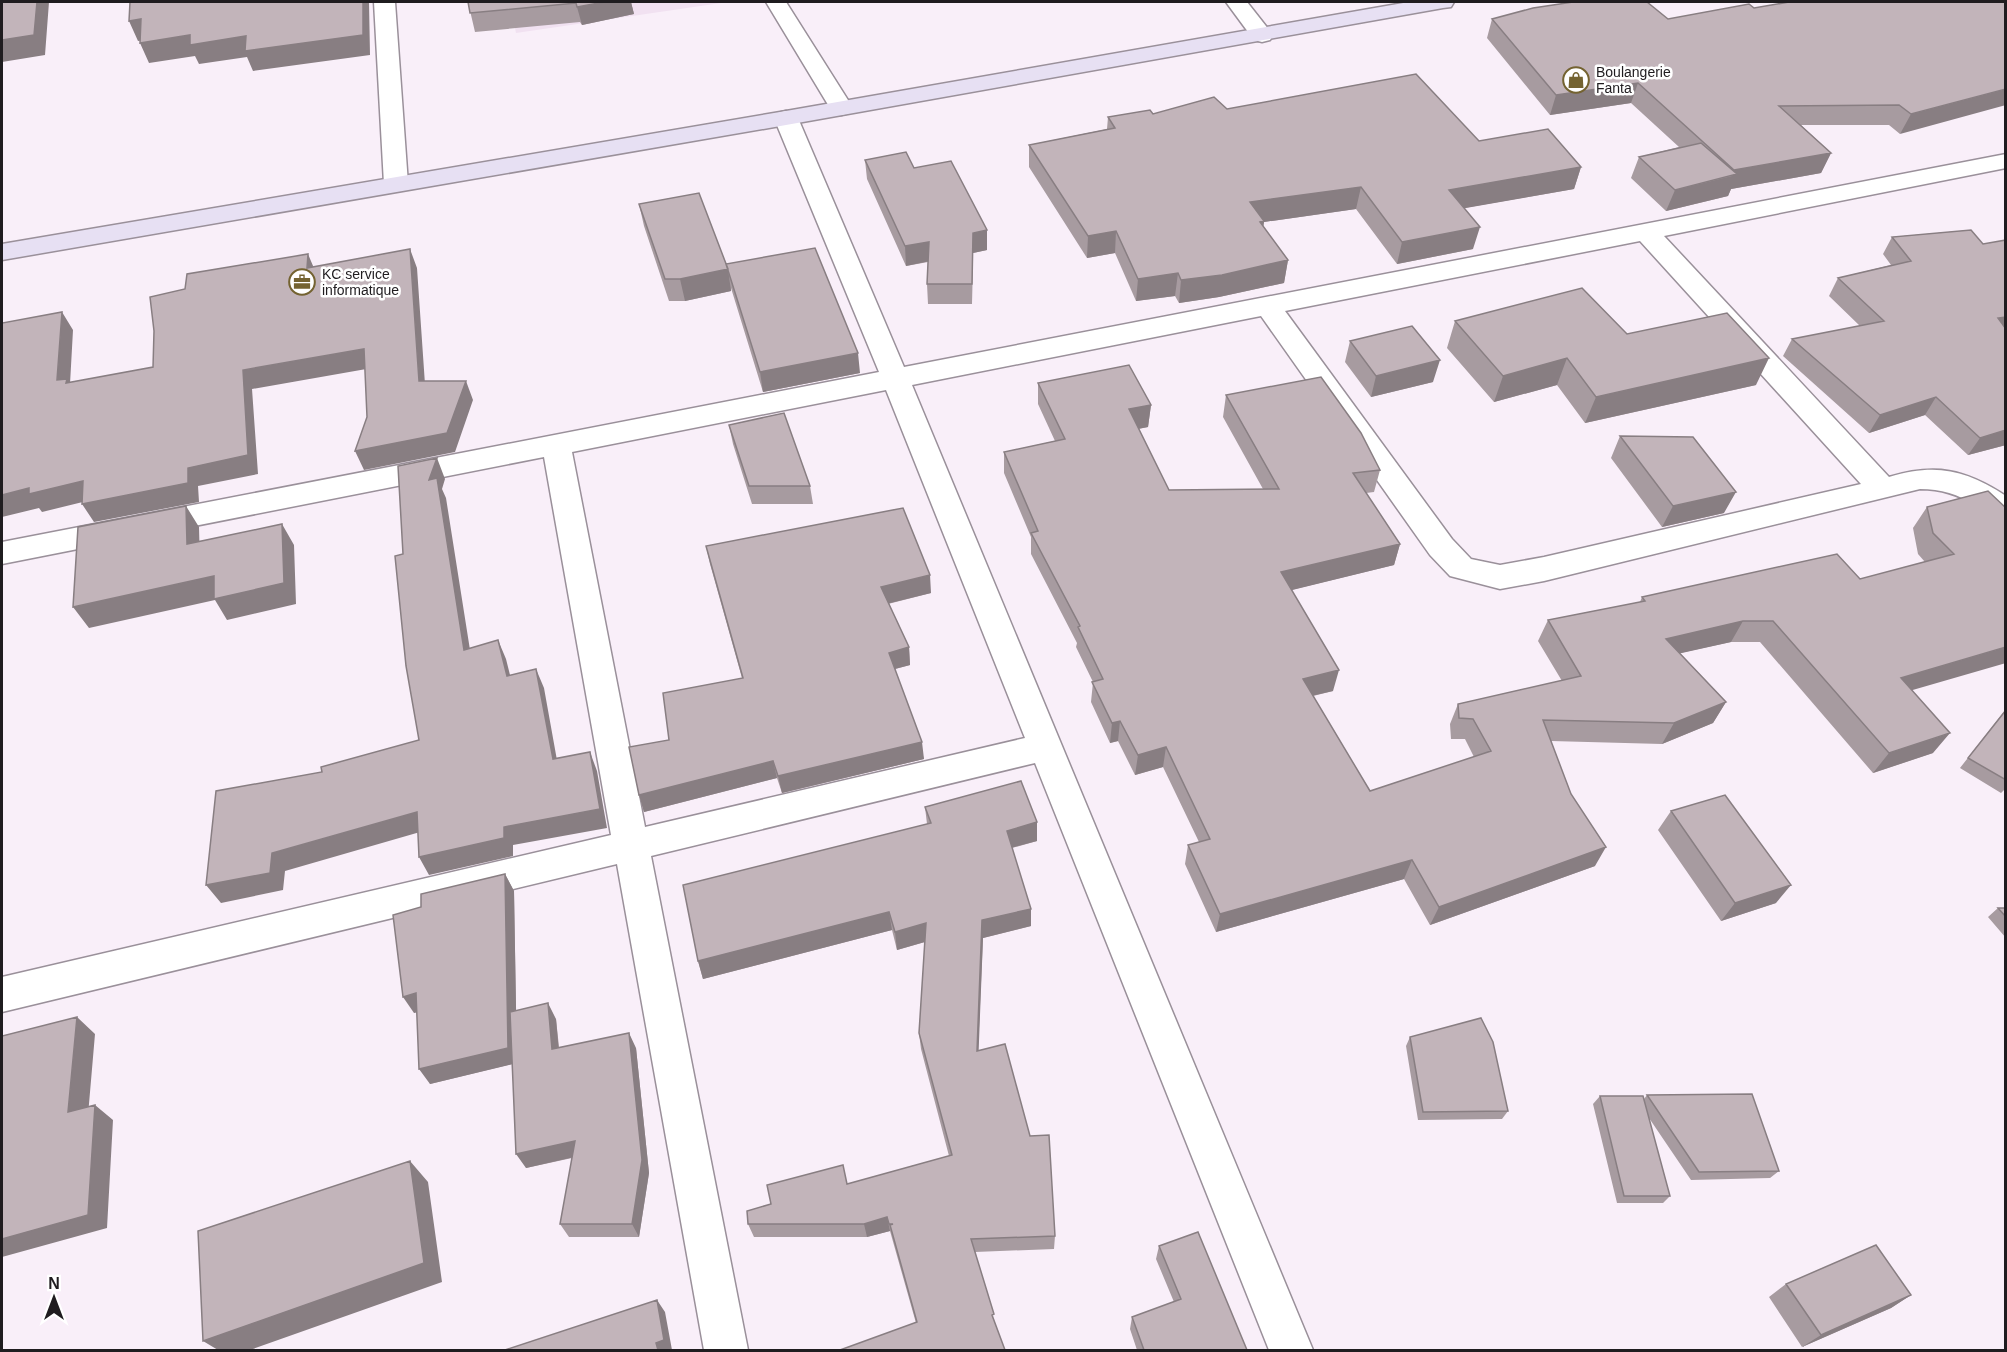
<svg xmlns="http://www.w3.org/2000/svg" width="2007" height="1352" font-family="Helvetica,sans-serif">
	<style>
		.built { fill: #f1e1f1 }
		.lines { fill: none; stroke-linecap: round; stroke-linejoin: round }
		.street-casing { stroke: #9a909a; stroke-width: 3 }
		.secondary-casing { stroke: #9a909a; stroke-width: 3 }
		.street { fill: #fff; fill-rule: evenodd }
		.secondary { fill: #e7e0f3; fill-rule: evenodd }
		.wall { fill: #a79ba0 }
		.shaded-wall { fill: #887e82 }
		.building { fill: #c2b4ba; stroke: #887e82; stroke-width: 1.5 }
		.labels { text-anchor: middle; stroke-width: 5; stroke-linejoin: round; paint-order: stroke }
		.far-poi-label { font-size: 14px; fill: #1f1c1f; stroke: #fff; text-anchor: start }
	</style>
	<rect width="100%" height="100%" fill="#f9eff9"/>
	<!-- built -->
	<path class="built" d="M510 2H728L516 33Z"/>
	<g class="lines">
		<!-- street casing -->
		<g class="street-casing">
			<path id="street" d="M374 2H395L408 184 405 189 396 191 387 189 384 184Z
				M766 2H786L853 108 849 113 841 115 833 113Z
				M1226 2H1247L1273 35 1270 40 1262 42 1254 40Z
				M786 111 794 113 798 118 904 367 2006 154V168L1664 236 1889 477C1935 463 1965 469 2006 496V523C1994 519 1986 512 1976 506 1958 494 1941 489 1920 489L1544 581 1500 589 1450 576 1430 555 1261 316 912 385 1313 1350H1269L1035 763 651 856 748 1350H704L617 864 2 1012V977L611 835 544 457 2 564V542L879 372 774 118 778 113ZM1640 241 1861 484 1544 557 1500 565 1471 559 1452 539 1285 311ZM886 390 1025 738 645 827 572 452Z"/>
		</g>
		<!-- secondary casing -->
		<g class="secondary-casing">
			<path id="secondary" d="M1409 2H1454L1451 7 1443 8 786 125 2 260V244L786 111Z"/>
		</g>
		<!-- street -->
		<use href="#street" class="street"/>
		<!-- secondary -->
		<use href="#secondary" class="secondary"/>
	</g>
	<!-- wall -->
	<path class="wall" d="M468 2H631L634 14 582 25 580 22 475 32Z
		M2006 2 1900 134 1889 125H1801L1831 153 1821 173 1731 189 1728 196 1666 211 1631 178 1639 157 1679 147 1631 103 1550 115 1487 38 1492 19H1668L1754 8Z
		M1227 109 1479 141 1581 167 1574 189 1464 208 1473 249 1397 264 1356 209 1264 222 1263 226 1288 260 1284 283 1219 297 1179 303 1175 296 1136 301 1115 253 1087 258 1029 167V145L1107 129 1108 117Z
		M865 160 914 168 987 250 973 253 972 304H928L927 284 928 262 906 266 867 179Z
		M639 204 727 266 860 373 763 392 731 288V291L685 301H669L644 226Z
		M1971 230 2006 445 1968 455 1925 415 1869 433 1783 356 1792 339 1860 326 1829 296 1838 278 1891 265 1883 254 1892 237Z
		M1455 321 1627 334 1756 385 1585 423 1557 385 1494 402 1447 348Z
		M1350 341 1433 382 1371 397 1345 362Z
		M1038 383 1151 405 1148 427 1138 429 1169 490 1263 489 1223 417 1226 395 1380 470 1374 492 1366 493 1400 544 1394 565 1291 590 1333 691 1313 696 1370 791 1474 757 1465 739H1451L1450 724 1458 704 1562 681 1538 641 1548 620 1640 602 1642 597 1860 579 1925 562 1918 554 1913 528 1927 507 1988 491 1912 690 1933 753 1873 773 1760 642H1731L1680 653 1726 702 1713 723 1662 744 1551 741 1595 866 1430 925 1404 879 1216 932 1185 864 1188 845 1199 842 1163 767 1135 775 1118 741 1110 743 1091 702 1093 682 1076 647 1077 643 1031 554V537L1004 473V452L1055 441 1038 404Z
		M729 425 810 486 813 504H752L733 444Z
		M1620 436 1724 513 1662 527 1611 458Z
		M706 546 931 593 888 604 909 647 910 665 895 669 924 759 782 793 777 778 644 812 639 795 669 740 742 678 710 564Z
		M2006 709V788L2001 793 1960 768Z
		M925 807 1037 822V841L1012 848 1031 926 983 938 978 1051 1055 1236 1054 1249 975 1252 994 1314 916 1323 890 1231 867 1237H754L748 1224 847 1184 949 1156 921 1049 919 1033 925 942 897 950 892 930 703 979 698 961 927 824Z
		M1671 811 1776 903 1721 921 1658 830Z
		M505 874 514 891 516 1011 556 1019 559 1047 636 1048 649 1173 639 1237H569L560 1224 572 1158 526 1168 512 1064 430 1084 417 1012 414 1013 421 907Z
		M1998 908H2006V938L1988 917Z
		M1410 1037 1508 1111 1502 1119 1418 1120 1406 1046Z
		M1647 1095 1779 1171 1770 1178 1691 1180 1649 1118 1670 1196 1663 1203H1617L1593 1104 1600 1096 1644 1099Z
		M1159 1246 1247 1350H1137L1130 1329 1132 1317 1174 1302 1156 1259Z
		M1786 1284 1911 1295 1891 1308 1802 1347 1769 1297Z"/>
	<!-- shaded-wall -->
	<path class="shaded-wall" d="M37 2H49L45 55 2 62V40Z
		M363 2H369L370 55 253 71 247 57 199 64 195 56 149 63 140 43 190 35Z
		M604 2H631L634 14 582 25 577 7Z
		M141 19 150 39 138 41 129 21Z
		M1638 83 1631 103 1550 115 1556 95Z
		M2006 89V105L1900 134 1911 114Z
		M1831 153 1821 173 1731 189 1728 196 1666 211 1675 190 1732 176 1734 170Z
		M1581 167 1574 189 1443 212 1449 190Z
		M1361 187 1356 209 1264 222 1261 243 1250 202Z
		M1480 227 1473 249 1397 264 1402 242Z
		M987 230V250L973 253 972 304 973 233Z
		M1116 231 1115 253 1087 258 1088 236Z
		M929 242 930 261 906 266 905 246Z
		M410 249 417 268 426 399 419 381Z
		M308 254 316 273 307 268Z
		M1288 260 1284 283 1219 297 1179 303 1181 280Z
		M728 269 731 291 685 301 680 279Z
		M1178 273 1175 296 1136 301 1138 279Z
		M62 312 73 330 70 384 57 380Z
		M2006 317V332L1998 318Z
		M364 349 372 368 252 389 258 474 198 486 199 502 94 522 82 504 188 468 243 370Z
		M858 353 860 373 763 392 760 372Z
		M1567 358 1557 385 1494 402 1503 376Z
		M1769 358 1756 385 1585 423 1596 397Z
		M1440 360 1433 382 1371 397 1376 376Z
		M466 381 473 400 455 452 364 470 355 451Z
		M1936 397 1925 415 1869 433 1880 415Z
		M1151 405 1148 427 1127 431 1129 409Z
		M2006 430V445L1968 455 1980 438Z
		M437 458 445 479 442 489 446 498 473 669 464 650 429 480Z
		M83 481 95 499 42 512 39 508 2 517V495L29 488Z
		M1736 492 1724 513 1662 527 1673 506Z
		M186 506 199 527 200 565 187 544Z
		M282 524 294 545 296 604 227 620 215 600 89 628 73 607 214 576Z
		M1400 544 1394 565 1276 594 1281 572Z
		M930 575 931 593 882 605 881 587Z
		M1743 621 1731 642 1655 659 1666 639Z
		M498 640 506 659 515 695 507 676Z
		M909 647 910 665 891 670 889 653Z
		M2006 647V663L1885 698 1901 678Z
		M536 669 544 688 560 777 553 759Z
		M1339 670 1333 691 1298 699 1303 679Z
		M1726 702 1713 723 1662 744 1674 723Z
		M1120 721 1118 741 1110 743 1112 723Z
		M1950 733 1933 753 1873 773 1889 753Z
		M922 742 924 759 782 793 778 776Z
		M1166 747 1163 767 1135 775 1138 755Z
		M590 752 597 771 607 828 513 845V856L429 875 419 857 504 827Z
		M773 761 777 778 644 812 639 795Z
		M417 812 427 830 285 871 283 890 221 903 206 885 272 853Z
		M1037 822V841L1007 849V831Z
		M1606 847 1595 866 1430 925 1439 907Z
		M1412 860 1404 879 1216 932 1220 914Z
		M505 874 514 891 517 1063 430 1084 419 1069Z
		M1791 885 1776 903 1721 921 1735 903Z
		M1031 909V926L983 938 978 1067 977 1051 982 920Z
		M889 912 892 930 703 979 698 961Z
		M926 923 928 941 897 950 895 932Z
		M416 993 427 1009 414 1013 403 997Z
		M548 1003 556 1019 560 1064 552 1049Z
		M77 1017 95 1034 87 1127 68 1112Z
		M629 1033 636 1048 649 1173 639 1237 632 1224Z
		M95 1105 113 1120 107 1228 2 1257V1239Z
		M575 1141 583 1155 526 1168 516 1154Z
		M410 1161 428 1182 442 1282 250 1350H218L203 1341Z
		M887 1217 890 1231 867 1237 864 1224Z
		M1911 1295 1891 1308 1802 1347 1821 1335Z
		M657 1300 665 1312 672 1350H658L656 1343Z"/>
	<!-- building -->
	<path class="building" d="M2 2H37L34 35 2 40Z
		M130 2H363V35L245 51 246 36 190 45V35L140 43 141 19 129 21Z
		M468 2H604L577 7 576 3 470 13Z
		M1573 2H1647L1668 19 1749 4 1754 8 1789 2H2006V89L1911 114 1899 105 1779 106 1831 153 1734 170 1638 83 1556 95 1492 19 1533 8Z
		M1416 74 1479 141 1548 129 1581 167 1449 190 1480 227 1402 242 1361 187 1250 202 1264 221 1260 222 1288 260 1222 275 1181 280 1178 273 1138 279 1116 231 1088 236 1029 145 1115 128 1108 117 1150 110 1153 114 1214 97 1227 109Z
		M1701 143 1737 174 1675 190 1639 157Z
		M906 152 914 168 951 161 987 230 973 233 972 284H927L929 242 905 246 865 160Z
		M699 193 728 269 680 279H665L639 204Z
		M1971 230 1983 244 2006 240V317L1998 318 2006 329V430L1980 438 1936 397 1880 415 1792 339 1884 321 1838 278 1911 261 1892 237Z
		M815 248 858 353 760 372 726 264Z
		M410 249 419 381H466L447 433 355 451 367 417 364 349 243 370 248 455 188 468V483L82 504 83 481 29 494V488L2 495V323L62 312 57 380 67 379 66 383 153 367 154 331 150 297 185 289 187 274 308 254 307 268Z
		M1582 288 1627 334 1727 313 1769 358 1596 397 1567 358 1503 376 1455 321Z
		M1412 326 1440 360 1376 376 1350 341Z
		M1129 365 1151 405 1129 409 1169 490 1279 489 1226 395 1321 377 1361 433 1380 470 1353 473 1400 544 1281 572 1339 670 1303 679 1370 791 1491 751 1473 719 1459 718 1458 704 1581 676 1548 620 1645 601 1642 597 1837 554 1860 579 1954 554 1933 533 1927 507 1988 491 2006 508V647L1901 678 1950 733 1889 753 1773 621H1743L1666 639 1726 702 1674 723 1543 720 1571 794 1606 847 1439 907 1412 860 1220 914 1188 845 1210 839 1166 747 1138 755 1120 721 1112 723 1092 682 1103 679 1078 627 1080 626 1031 533 1038 531 1004 452 1065 439 1038 383Z
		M784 413 810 486H749L729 425Z
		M1620 436 1693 437 1736 492 1673 506Z
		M437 458 429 480 437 478 464 650 498 640 507 676 536 669 553 759 590 752 600 809 504 827V838L419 857 417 812 272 853 270 873 206 885 216 791 322 772 321 767 419 740 406 666 395 556 403 554 398 466Z
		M186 506 187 544 282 524 284 583 214 599V576L73 607 78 527Z
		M903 508 930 575 881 587 909 647 889 653 922 742 778 776 773 761 639 795 629 747 669 740 663 693 743 678 706 546Z
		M2006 710V780L1968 758Z
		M1021 781 1037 822 1007 831 1031 909 982 920 977 1051 1005 1044 1030 1136 1049 1135 1055 1236 971 1239 994 1314 992 1315 1005 1350H840L917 1322 890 1225 893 1224H889L887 1217 864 1224H748L747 1211 771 1204 767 1185 843 1165 847 1184 952 1155 919 1033 926 923 895 932 889 912 698 961 683 885 931 823 925 807Z
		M1725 795 1791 885 1735 903 1671 811Z
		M505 874 508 1048 419 1069 416 993 403 997 393 915 421 907V894Z
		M1998 908H2006V917Z
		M548 1003 552 1049 629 1033 642 1160 632 1224H560L575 1141 516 1154 510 1012Z
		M77 1017 68 1112 95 1105 88 1215 2 1239V1036Z
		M1481 1018 1493 1042 1508 1111 1423 1112 1410 1037Z
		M1752 1094 1779 1171 1699 1172 1647 1095Z
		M1600 1096H1643L1670 1196H1624Z
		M410 1161 424 1263 203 1341 198 1231Z
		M1198 1232 1247 1350H1144L1132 1317 1181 1299 1159 1246Z
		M1876 1245 1911 1295 1821 1335 1786 1284Z
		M657 1300 664 1340 656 1343 658 1350H505Z"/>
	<!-- icons -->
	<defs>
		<g id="shop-ring" transform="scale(1.35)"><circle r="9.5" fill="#fff" stroke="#746331" stroke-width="1.5"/><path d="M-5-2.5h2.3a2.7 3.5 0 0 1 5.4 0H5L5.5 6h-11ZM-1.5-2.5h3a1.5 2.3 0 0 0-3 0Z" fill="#746331"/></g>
		<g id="office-ring" transform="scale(1.35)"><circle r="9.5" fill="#fff" stroke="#746331" stroke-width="1.5"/><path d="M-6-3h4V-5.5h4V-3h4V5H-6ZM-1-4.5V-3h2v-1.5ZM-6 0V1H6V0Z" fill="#746331"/></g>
	</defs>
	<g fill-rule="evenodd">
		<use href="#shop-ring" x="1576" y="80"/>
		<use href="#office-ring" x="302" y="282"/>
	</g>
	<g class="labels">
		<!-- far-poi labels -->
		<g class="far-poi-label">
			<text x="1596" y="77">Boulangerie<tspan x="1596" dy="16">Fanta</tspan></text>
			<text x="322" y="279">KC service<tspan x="322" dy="16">informatique</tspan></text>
		</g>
	</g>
	<!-- border -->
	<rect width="2007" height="1352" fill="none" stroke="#1f1c1f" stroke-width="6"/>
	<!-- north arrow -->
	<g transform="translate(54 1298)" stroke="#ffffff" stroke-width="4.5" paint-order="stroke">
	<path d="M0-4.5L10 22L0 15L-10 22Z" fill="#1f1c1f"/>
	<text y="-9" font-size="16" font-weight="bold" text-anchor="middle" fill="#1f1c1f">N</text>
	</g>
</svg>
